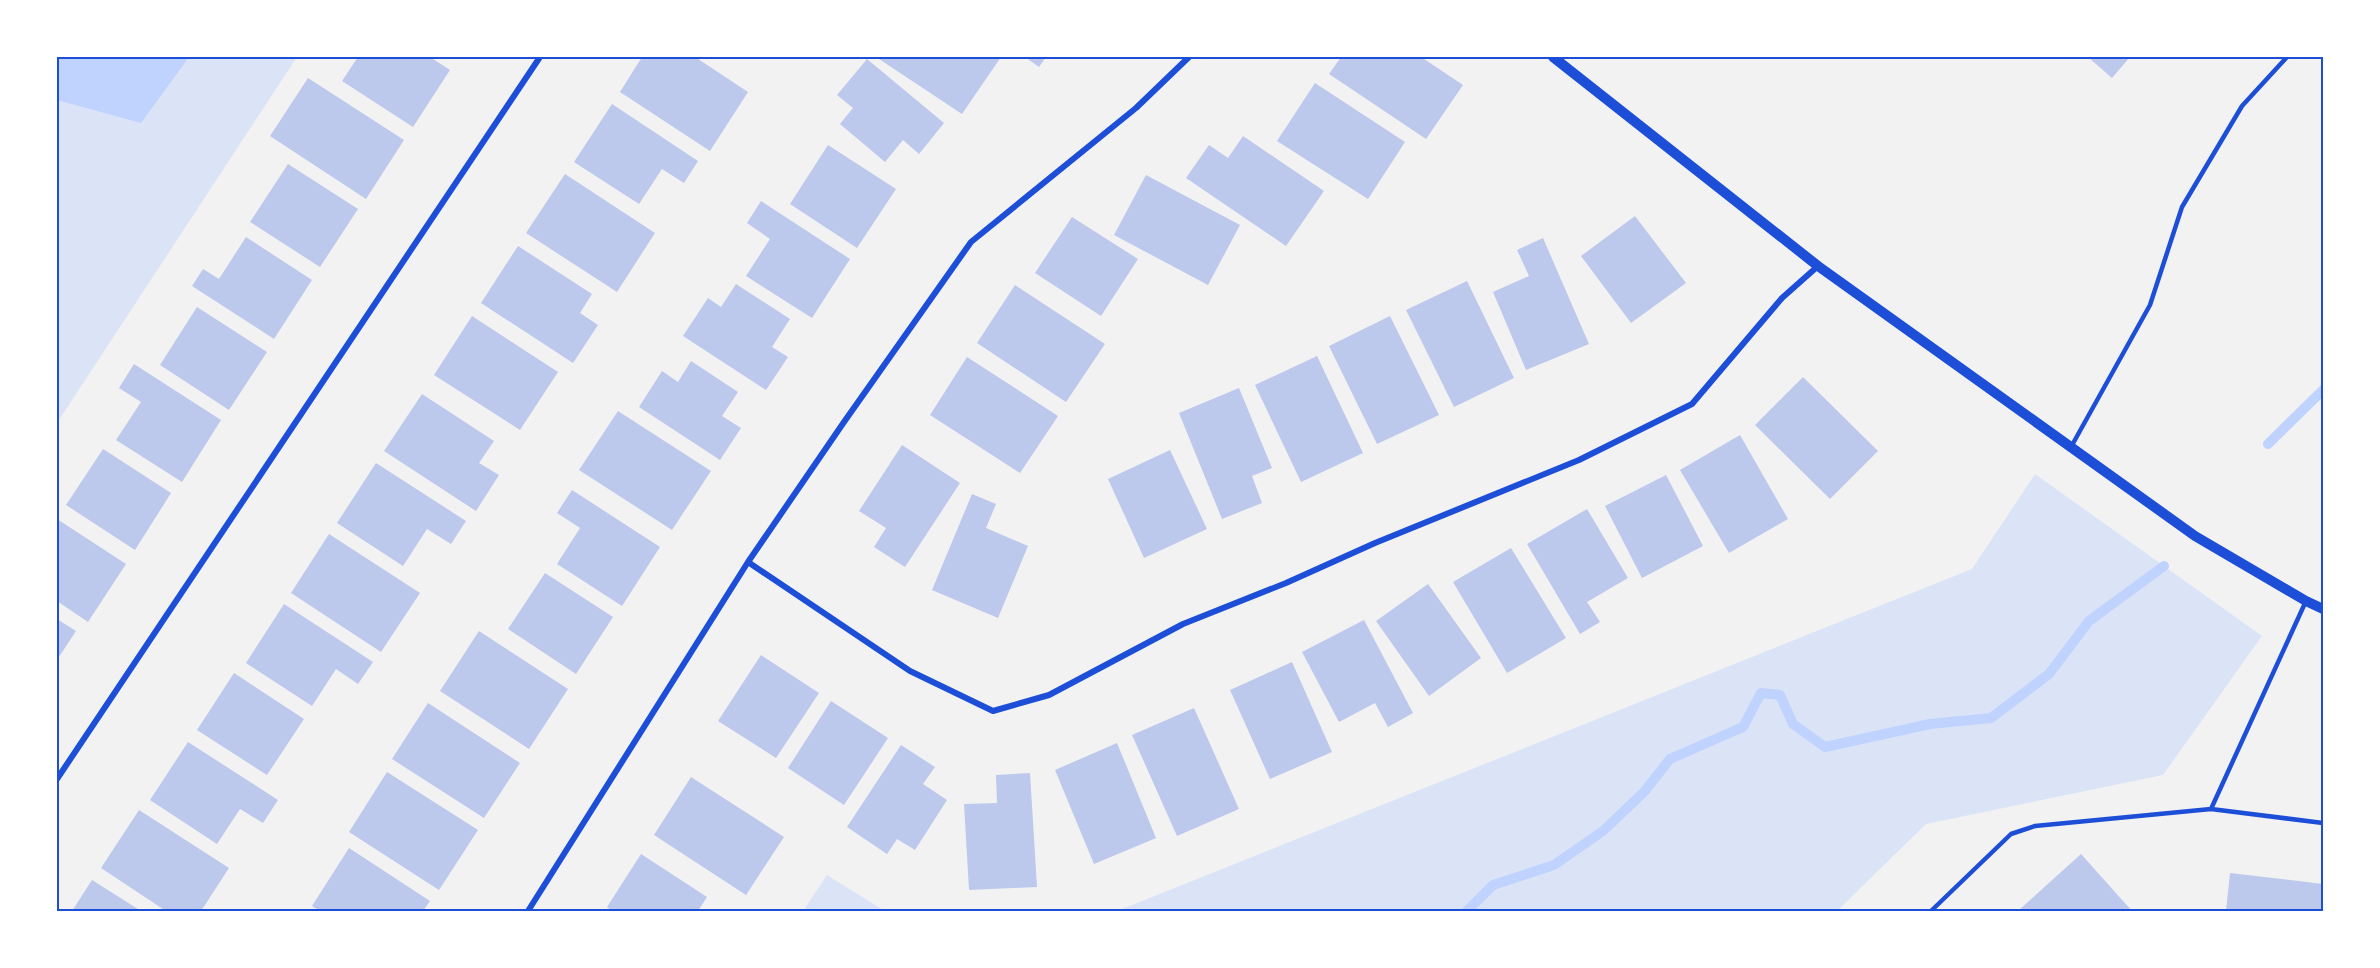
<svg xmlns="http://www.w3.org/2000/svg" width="2380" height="968" font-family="'Nunito Sans',sans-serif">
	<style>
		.green { fill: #dbe4f7 }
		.water { fill: #bfd3fe }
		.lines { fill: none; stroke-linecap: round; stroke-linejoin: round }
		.stream { stroke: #bfd3fe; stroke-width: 10 }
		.building { fill: #bdc9ec }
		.service { stroke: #1d4ed8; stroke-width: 4.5 }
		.minor { stroke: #1d4ed8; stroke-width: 6 }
		.tertiary { stroke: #1d4ed8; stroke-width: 10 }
		.neatline { fill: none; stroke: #1d4ed8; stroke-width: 2 }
	</style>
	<rect width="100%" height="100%" fill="#f2f2f2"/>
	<!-- green -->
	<path class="green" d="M57 57H297L57 423Z
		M2035 474 2262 636 2163 775 1926 824 1837 911H1117L1972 569Z
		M827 875 885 911H803Z"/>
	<!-- water -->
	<path class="water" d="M57 57H189L141 123 57 100Z"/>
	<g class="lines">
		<!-- stream -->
		<path class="stream" d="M2268 444 2323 390
			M1467 911 1493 885 1554 865 1603 831 1644 792 1670 759 1743 727 1761 693 1780 695 1793 724 1825 747 1930 724 1991 718 2049 674 2089 621 2164 566"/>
	</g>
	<!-- building -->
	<path class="building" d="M358 57H430L450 70 413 127 342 81Z
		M642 57H695L748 92 710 151 620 92Z
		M876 57H1001L962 114Z
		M1025 57H1046L1039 67Z
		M1341 57H1421L1463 85 1426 139 1329 74Z
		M2088 57H2130L2112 78Z
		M867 59 944 123 919 154 903 140 885 162 840 124 853 108 837 95Z
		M308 78 404 140 366 199 270 136Z
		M1315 83 1405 142 1368 199 1277 141Z
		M612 104 698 161 684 183 662 169 639 204 574 162Z
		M1243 136 1324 191 1286 246 1186 178 1209 145 1228 158Z
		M828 145 896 189 857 248 790 204Z
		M288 164 358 209 320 267 250 222Z
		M565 174 655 233 617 292 526 233Z
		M1146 175 1240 225 1208 285 1114 235Z
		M761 201 850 259 812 318 746 276 770 239 747 223Z
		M1635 216 1686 283 1631 323 1581 256Z
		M1072 217 1138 259 1101 316 1035 273Z
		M246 237 312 280 274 339 192 286 203 269 219 279Z
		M1543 238 1589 344 1526 370 1493 292 1529 276 1517 250Z
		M518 246 592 294 580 313 598 325 573 363 481 303Z
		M1467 281 1514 378 1454 407 1406 310Z
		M736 284 790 319 772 347 788 357 766 390 683 336 708 298 721 307Z
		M1015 285 1105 344 1066 402 977 343Z
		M197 307 267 352 229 410 160 365Z
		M472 316 558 372 520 430 434 375Z
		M1390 316 1439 415 1377 444 1329 346Z
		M1317 356 1363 453 1301 482 1255 385Z
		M967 357 1058 416 1020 473 930 415Z
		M691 361 738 392 722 416 741 428 720 460 639 407 662 371 678 382Z
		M134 364 221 420 182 482 116 440 141 402 119 388Z
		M1803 377 1878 451 1830 499 1755 425Z
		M1239 388 1272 468 1252 476 1262 503 1222 519 1179 413Z
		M422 394 494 441 479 463 499 475 476 511 384 451Z
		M618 411 711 471 672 530 579 470Z
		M1740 435 1788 519 1729 553 1680 470Z
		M902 445 960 483 905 567 874 547 886 528 859 511Z
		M103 449 171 493 135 550 66 505Z
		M1170 450 1207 529 1144 558 1108 479Z
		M376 463 466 521 451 544 427 529 403 566 337 523Z
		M1666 475 1703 546 1642 578 1605 506Z
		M572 490 660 547 622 606 557 564 580 528 557 513Z
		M972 494 996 504 986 528 1028 546 998 618 932 590Z
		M1587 509 1628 578 1587 602 1600 622 1580 634 1527 544Z
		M57 519 126 564 88 622 57 601Z
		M329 534 420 593 381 652 291 593Z
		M1511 548 1566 638 1507 673 1453 582Z
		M545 573 613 617 576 674 508 629Z
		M1428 584 1481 658 1429 696 1376 621Z
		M284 604 373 662 358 684 336 669 312 706 246 663Z
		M57 619 76 631 57 660Z
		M1364 620 1413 713 1388 727 1375 703 1339 722 1302 652Z
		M479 631 568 689 529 749 440 691Z
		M761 655 819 693 776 758 718 721Z
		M1292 662 1332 752 1270 779 1230 690Z
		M234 673 304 719 267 775 197 730Z
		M831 701 888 738 844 805 788 768Z
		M428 703 520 763 484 818 392 759Z
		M1194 708 1239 809 1177 836 1132 735Z
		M188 742 278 800 263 823 240 809 217 844 150 800Z
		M1117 743 1156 838 1094 864 1055 770Z
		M901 745 935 767 923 784 947 800 915 850 897 839 887 854 847 827Z
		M387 772 478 830 439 890 349 832Z
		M1030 773 1037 887 969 890 964 804 997 803 996 775Z
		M691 777 784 837 746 895 654 835Z
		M139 810 229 868 201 911H166L101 868Z
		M349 848 430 901 423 911H320L312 906Z
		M641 854 707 897 698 911H612L607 907Z
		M2081 854 2132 911H2018Z
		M2230 873 2323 884V911H2226Z
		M92 880 141 911H72Z"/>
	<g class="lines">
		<!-- service -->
		<path class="service" d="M2071 447 2150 305 2182 207 2242 106 2287 57
			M2306 601 2211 809 2323 823
			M1931 911 2011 834 2035 826 2211 809"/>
		<!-- minor -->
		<path class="minor" d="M748 562 910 671 993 711 1049 695 1183 624 1286 583 1375 543 1579 460 1692 404 1782 298 1818 266
			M57 779 540 57
			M528 911 748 562 844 422 971 242 1136 108 1189 57"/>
		<!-- tertiary -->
		<path class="tertiary" d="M1553 57 1818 266 2195 536 2306 601 2323 609"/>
	</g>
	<!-- border -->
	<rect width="2380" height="968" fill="none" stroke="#ffffff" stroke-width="117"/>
	<rect x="58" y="58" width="2264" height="852" class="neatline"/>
</svg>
